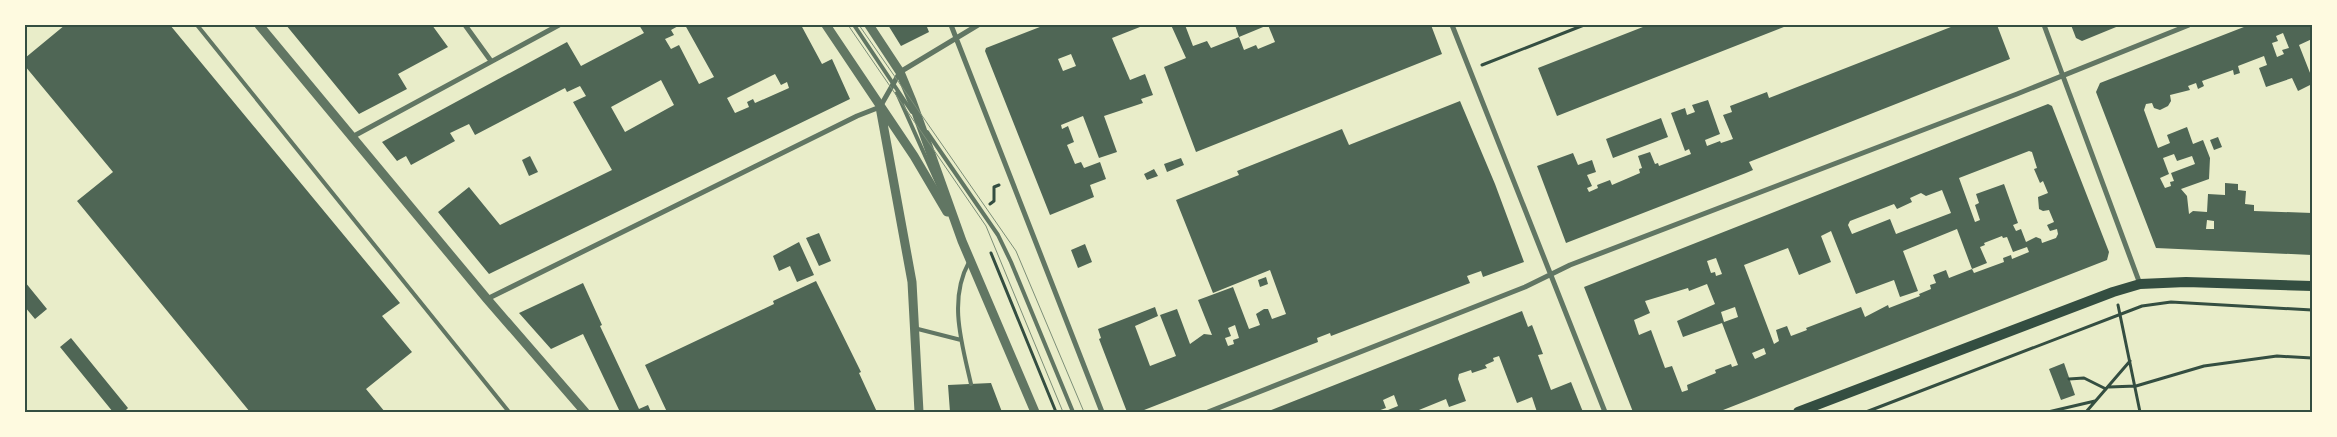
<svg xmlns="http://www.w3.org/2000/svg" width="2337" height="437" font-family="'Playfair Display',serif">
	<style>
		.building { fill: #4f6655; fill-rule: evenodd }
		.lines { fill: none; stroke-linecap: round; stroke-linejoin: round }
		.path { stroke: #344e41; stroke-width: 3 }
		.service { stroke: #617663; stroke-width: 4 }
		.minor { stroke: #617663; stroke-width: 5 }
		.tertiary { stroke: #617663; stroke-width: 9 }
		.secondary { stroke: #344e41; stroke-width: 10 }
		.tram { stroke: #7c8e77; stroke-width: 1 }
		.neatline { fill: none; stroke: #344e41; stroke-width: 2 }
	</style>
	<rect width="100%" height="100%" fill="#e9edc9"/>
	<!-- building -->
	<path class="building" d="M65 25H170L400 303 382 316 412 352 366 389 385 412H250L77 201 113 172 25 66V58Z
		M286 25H432L448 47 398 74 407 89 359 114Z
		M639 25H680L671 30 674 35 665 39 671 49 679 45 699 84 714 77 685 25H801L822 64 832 59 850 99 489 274 438 212 469 187 500 225 612 170 573 102 586 96 580 86 567 92 565 88 475 135 469 124 450 133 455 141 411 165 406 156 397 161 382 142 567 42 581 66 644 33ZM775 74 781 85 787 82 789 88 755 103 753 99 747 102 749 107 735 113 727 98ZM661 80 674 105 625 132 611 107Z
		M888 25H932L927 27 929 32 901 46Z
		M1045 25H1145L1112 38 1130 80 1145 74 1153 95 1141 99 1143 103 1104 116 1117 152 1099 158 1083 116 1061 125 1062 129 1068 126 1074 142 1067 145 1075 164 1081 162 1084 168 1100 162 1106 179 1090 185 1094 197 1050 215 985 51 986 48ZM1071 54 1076 66 1063 71 1058 59Z
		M1171 25H1185L1193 46 1207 41 1211 48 1239 37 1244 50 1256 45 1258 49 1275 42 1268 25 1239 37 1235 25H1431L1442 54 1196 152 1164 67 1186 58Z
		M1648 25H1789L1557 116 1538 68Z
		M1956 25H1997L2010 59 1749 162 1753 170 1746 173 1566 243 1537 166 1573 153 1578 165 1592 160 1596 172 1587 175 1592 186 1587 188 1589 192 1598 188 1597 185 1610 180 1612 185 1640 173 1639 169 1642 168 1638 156 1650 152 1655 164 1658 163 1659 166 1691 154 1689 149 1685 151 1671 113 1685 108 1687 115 1695 112 1692 105 1708 100 1720 134 1705 140 1707 146 1720 141 1721 143 1733 139 1723 115 1732 112 1730 106 1767 92 1769 98Z
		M2071 25H2121L2082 41 2076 38Z
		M2249 25H2312V39L2299 45 2312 78V84L2298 91 2292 78 2266 87 2259 68 2267 65 2264 56 2238 66 2240 73 2234 75 2233 70 2202 81 2204 86 2198 89 2196 83 2188 86 2190 90 2170 95 2171 101 2168 106 2160 110 2154 108 2152 103 2146 104 2144 110 2158 148 2170 143 2167 135 2187 127 2193 144 2203 140 2210 158 2209 179 2181 189 2187 196 2189 214 2193 211 2207 212 2208 194 2225 195V183L2238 184V190L2246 191 2245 204 2254 205V211L2312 213V255L2156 248 2096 92 2100 83ZM2283 33 2289 48 2282 50 2284 54 2277 57 2272 43 2278 41 2276 36ZM2174 154 2177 161 2192 156 2195 164 2171 173 2174 181 2170 182 2171 186 2165 188 2160 178 2169 174 2163 158ZM2207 220 2214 221V229H2206Z
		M1460 101 1495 184 1524 262 1483 277 1481 271 1467 276 1470 283 1331 336 1330 333 1317 338 1318 342 1139 412H1127L1099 339 1101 338 1098 329 1155 307 1158 316 1135 326 1150 366 1176 356 1160 315 1177 309 1190 344 1204 334 1212 335 1198 300 1233 287 1249 329 1260 325 1256 314 1264 309H1268L1272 319 1286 314 1270 270 1213 293 1176 200 1239 175 1237 171 1342 129 1349 145ZM1235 325 1239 338 1233 340 1234 344 1228 346 1225 338 1231 336 1228 328Z
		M2048 104 2052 106 2109 252 2107 260 1718 412H1633L1584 287ZM2029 151 2032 152 2037 168 2034 169 2040 183 2043 181 2048 193 2038 197 2039 209 2043 211 2049 210 2054 222 2047 225 2050 231 2057 229 2058 234 2056 238 2042 243 2041 239 2036 237 2026 242 2021 229 2016 231 2013 225 2018 223 2004 184 1976 194 1979 203 1975 205 1980 220 1975 222 1959 178ZM1942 190 1951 213 1896 234 1890 219 1852 234 1848 225 1850 221 1894 204 1897 209 1912 202 1910 198 1921 193 1926 196ZM1957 229 1972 269 1987 263 1980 247 1985 245 1984 243 2002 236 2003 238 2007 237 2013 252 2027 247 2029 252 2012 259 2011 255 2003 258 2004 262 1974 273 1972 269 1949 278 1946 270 1933 275 1936 283 1930 285 1931 289 1919 294 1920 296 1889 308 1888 305 1865 317 1861 307 1806 328 1807 330 1791 336 1787 326 1776 330 1779 341 1774 344 1744 265 1788 248 1799 275 1831 262 1821 236 1831 231 1856 294 1894 280 1900 297 1918 291 1903 251ZM1716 258 1722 274 1716 276 1715 272 1711 273 1707 261ZM1707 284 1715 304 1677 321 1683 337 1722 323 1738 365 1732 367 1731 364 1715 370 1716 373 1687 385 1688 390 1682 392 1672 366 1665 368 1651 330 1639 335 1634 320 1650 313 1645 301 1688 288 1689 291ZM1735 307 1738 317 1724 322 1721 312ZM1764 348 1766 354 1755 359 1752 353Z
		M1661 118 1668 137 1613 158 1606 139Z
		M2218 137 2222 147 2214 150 2210 140Z
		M530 156 538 172 529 176 522 160Z
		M1181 158 1184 165 1167 172 1164 164Z
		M1154 169 1158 176 1147 180 1144 174Z
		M819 233 831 261 819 266 806 238Z
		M799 242 814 275 797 282 790 266 779 271 773 256Z
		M1085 244 1092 262 1078 268 1071 250Z
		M1266 277 1268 284 1260 287 1258 280Z
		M816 281 861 372 859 373 877 412H667L645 365 774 304 773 301Z
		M25 282 47 309 35 319 25 307Z
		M583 283 602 325 600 326 639 409 648 405 651 412H620L583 334 551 349 519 313Z
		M1522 311 1528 327 1532 325 1543 354 1538 355 1551 390 1571 382 1583 412H1537L1532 397 1517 403 1499 356 1493 358 1494 361 1485 365 1487 368 1472 373 1471 370 1459 374 1458 379 1466 401 1449 407 1446 399 1414 412H1389L1388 410 1398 406 1394 395 1383 400 1386 408 1375 412H1266Z
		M71 338 128 408 124 412H113L60 347Z
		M2064 363 2075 395 2061 400 2049 369Z
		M991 383 1002 412H950L948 385Z"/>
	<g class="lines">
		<!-- path -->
		<path class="path" d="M1482 65 1584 25
			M990 204 994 201V187L999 185
			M991 253 1056 412
			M2118 305 2140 412
			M2069 379 2084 378 2106 389
			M2109 387 2136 386 2204 366 2277 356 2312 358
			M1866 412 2142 306 2171 302 2312 310
			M2048 412 2095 401
			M2086 412 2130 361"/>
		<!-- service -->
		<path class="service" d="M197 25 509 412
			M854 25 912 112
			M897 93 939 187
			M927 132 998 235 1011 262 1073 412
			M969 262C948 300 962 344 971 384
			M914 328 961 340"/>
		<!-- minor -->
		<path class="minor" d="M465 25 491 61
			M951 25 1102 412
			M1452 25 1605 412
			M2044 25 2140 284
			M352 137 559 25
			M487 299 857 116 880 107 900 72 978 25
			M1208 412 1525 287 1570 265 2017 94 2189 25"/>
		<!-- tertiary -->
		<path class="tertiary" d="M259 25 487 299 585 412
			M826 25 914 156 947 212
			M869 25 900 72 912 101 962 241 1035 412
			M880 107 912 282 919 412"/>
		<!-- secondary -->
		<path class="secondary" d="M1798 412 2113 292 2140 284 2186 282 2312 286"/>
		<!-- tram -->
		<path class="tram" d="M848 25 986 226 1063 412
			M859 25 1016 251 1084 412"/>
	</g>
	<!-- border -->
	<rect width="2337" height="437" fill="none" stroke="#fefae0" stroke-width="52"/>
	<rect x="26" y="26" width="2285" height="385" class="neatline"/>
</svg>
